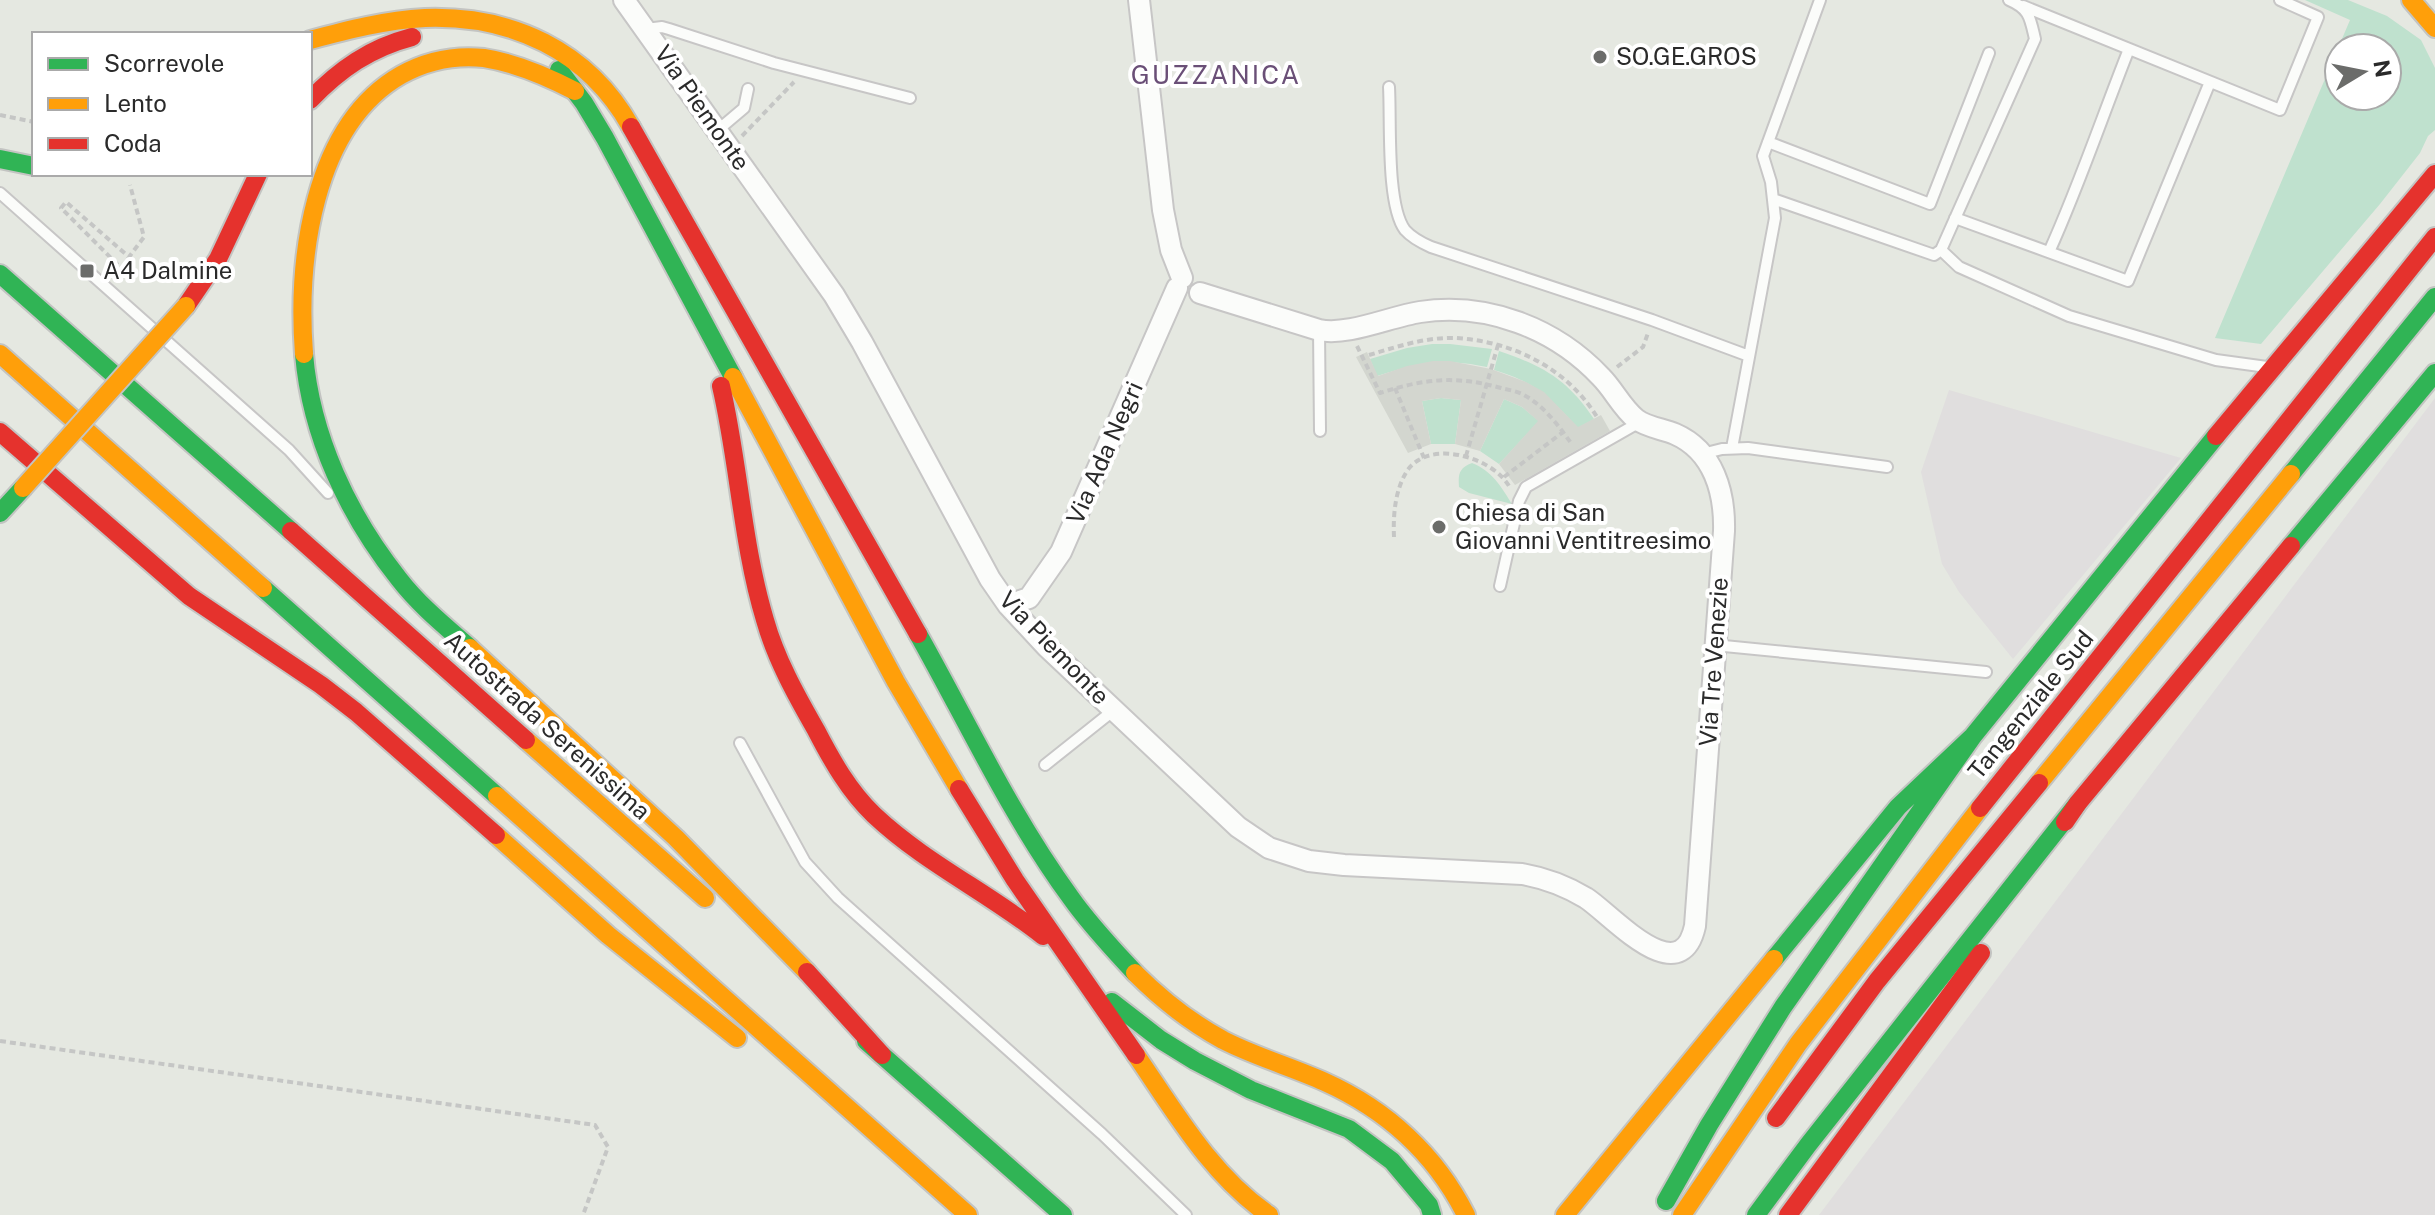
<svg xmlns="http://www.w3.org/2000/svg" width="2435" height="1215" font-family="'Public Sans',sans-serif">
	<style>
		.industrial { fill: #e0dede }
		.green { fill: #bfe1ce; fill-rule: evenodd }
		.plaza { fill: #d3d6cf }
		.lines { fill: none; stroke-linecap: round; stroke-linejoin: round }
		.lane-casing { stroke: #c7c6c6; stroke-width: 14 }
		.street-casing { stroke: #c7c6c6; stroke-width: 24 }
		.fast-casing { stroke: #c3c4c2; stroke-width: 22 }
		.slow-casing { stroke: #c3c4c2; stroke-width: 22 }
		.jam-casing { stroke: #c3c4c2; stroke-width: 22 }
		.path { stroke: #c5c6c5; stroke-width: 4; stroke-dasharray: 6 4; stroke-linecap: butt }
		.lane { stroke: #fbfcfa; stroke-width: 10 }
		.street { stroke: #fbfcfa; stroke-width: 20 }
		.fast { stroke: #30b455; stroke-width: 18 }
		.slow { stroke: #ff9f0a; stroke-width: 18 }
		.jam { stroke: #e5322d; stroke-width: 18 }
		.slow-bridge-casing { stroke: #c3c4c2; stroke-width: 22; stroke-linecap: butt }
		.slow-bridge { stroke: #ff9f0a; stroke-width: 18 }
		.poi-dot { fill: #6b6c6a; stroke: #fff; stroke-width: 3 }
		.labels { text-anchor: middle; stroke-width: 8; stroke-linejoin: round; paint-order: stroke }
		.poi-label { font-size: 24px; fill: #2a2a2a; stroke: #fff; text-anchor: start }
		.street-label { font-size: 24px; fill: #2a2a2a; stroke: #fff }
		.neighbourhood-label { font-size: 26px; letter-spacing: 2px; fill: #6a4f77; stroke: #fff }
	</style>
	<rect width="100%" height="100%" fill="#e5e8e1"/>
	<!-- industrial -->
	<path class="industrial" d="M1949 390 2181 458 2013 659 1959 592 1942 564 1921 472Z
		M2435 398V1215H1819Z"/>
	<!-- green -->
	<path class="green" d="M2305 0H2348L2387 16 2421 40 2435 68V130L2428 136 2420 153 2380 204 2261 344 2215 338 2350 20ZM2339 48H2387V96H2339Z
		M1432 344H1450L1492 349 1487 367C1444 358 1419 362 1377 376L1370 359 1407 348Z
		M1499 351C1543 366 1567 379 1594 419L1578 428C1548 396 1537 383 1494 370Z
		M1441 398 1461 400 1455 444H1431L1422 401Z
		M1504 399 1522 407 1539 421 1499 464 1480 451Z
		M1472 463C1492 471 1501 486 1512 504L1469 493 1459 487C1458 474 1459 468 1472 463Z"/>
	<!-- plaza -->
	<path class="plaza" d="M1367 352 1378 376 1407 366 1433 361H1450L1491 369 1526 382 1544 392 1578 427 1601 415 1610 431 1515 485 1499 464 1538 421 1522 407 1504 399 1480 451 1455 444 1461 400 1441 398 1422 401 1431 444 1408 453 1356 357Z"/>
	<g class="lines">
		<!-- lane casing -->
		<g class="lane-casing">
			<path id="lane" d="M2023 6 2280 110 2318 17 2280 0
				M646 29 662 27 669 29 774 63 910 98
				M1389 87C1391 120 1386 205 1405 230 1412 238 1422 243 1431 247L1652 320 1749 356
				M718 130 744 108 748 89
				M1768 142 1930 204 1989 53
				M0 193 289 450 328 493
				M1773 199 1934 255 1941 250 2035 39C2030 18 2030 9 2009 0
				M1955 218 2128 281 2210 82
				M1941 250 1959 267 2069 316 2216 360 2267 367
				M2049 252C2079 186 2102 117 2129 49
				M1319 330 1320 431
				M1732 448 1775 218 1771 182 1763 156 1820 0
				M1702 454 1722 449 1748 448 1887 467
				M1500 586 1519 501 1526 487 1640 422
				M1714 645 1986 672
				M740 743 805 862 838 898 1102 1134 1186 1215
				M1045 765 1114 710"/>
		</g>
		<!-- street casing -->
		<g class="street-casing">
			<path id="street" d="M624 0 834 295 862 342 990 579 1008 605 1047 647 1238 827 1269 848 1309 861 1344 865 1522 874C1545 878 1566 886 1586 898 1611 914 1680 994 1695 926L1724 531C1725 493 1714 451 1675 434 1663 429 1646 427 1636 419 1622 408 1614 390 1601 377 1555 328 1487 302 1420 312 1389 317 1348 336 1319 330L1200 293
				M1139 0 1163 210 1171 250 1182 278
				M1008 605 1029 598 1061 552 1177 288"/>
		</g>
		<!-- fast casing -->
		<g class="fast-casing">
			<path id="fast" d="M559 70 584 103 605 138 733 377
				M0 159 34 166
				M0 274 291 531
				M304 354C311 436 348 515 399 579 419 605 445 626 470 648
				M2291 474 2435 297
				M0 513 23 488
				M2291 546 2435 373
				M263 588 497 796
				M918 634C968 723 1011 816 1071 898 1090 925 1113 949 1135 973
				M1774 959 1898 807 1973 736 2216 436
				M1112 1002 1161 1040 1195 1061 1251 1090 1349 1129 1392 1161 1429 1205 1432 1215
				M866 1041 1063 1215
				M1666 1201 1709 1125 1783 1007 1973 736
				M1756 1215 1808 1145 2078 803"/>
		</g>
		<!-- slow casing -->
		<g class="slow-casing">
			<path id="slow" d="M2411 0 2435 28
				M310 40C347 30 386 20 425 18 511 15 588 50 631 127
				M0 354 263 588
				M304 354C297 261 312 126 401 75 426 61 455 55 484 58 516 63 546 76 575 91
				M733 377 896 682 959 789
				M470 648 676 838 807 972
				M526 740 705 898
				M2039 783 2291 474
				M497 796 968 1215
				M496 835 608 935 737 1038
				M1135 973C1161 999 1190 1022 1223 1040 1256 1057 1292 1067 1325 1082 1387 1110 1436 1155 1466 1215
				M1136 1055C1175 1112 1211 1175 1269 1215
				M1565 1215 1774 959
				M1682 1215 1798 1044 1980 808"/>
		</g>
		<!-- jam casing -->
		<g class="jam-casing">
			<path id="jam" d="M310 100C340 69 370 48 412 37
				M631 127 918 634
				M186 306 218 259 258 174
				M721 386C739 463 742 544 765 620 776 659 796 695 816 730 832 761 849 791 874 815 925 863 989 893 1043 936
				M0 432 189 596 321 685 356 712 496 835
				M2216 436 2435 174
				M291 531 526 740
				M959 789 1015 880 1136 1055
				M1980 808 2435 237
				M2065 822 2078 803 2291 546
				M807 972 882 1055
				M1776 1118 1877 981 2039 783
				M1788 1215 1981 953"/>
		</g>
		<!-- path -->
		<path class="path" d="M0 115 34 122
			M742 136 794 82
			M129 257 122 269 61 208 66 202 129 257 144 237 130 185
			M1357 346 1380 393C1424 379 1455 375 1501 388 1508 390 1517 391 1524 395 1544 406 1558 425 1571 443L1573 442
			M1369 355C1396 347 1425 337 1455 338 1512 341 1567 368 1597 417
			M1617 367 1643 347 1648 333
			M1395 388 1424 458
			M1466 456 1498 345
			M1504 477 1563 432
			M1394 537C1393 515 1395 490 1407 471 1429 438 1492 457 1509 486
			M0 1041 595 1125 608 1147 583 1215"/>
		<!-- lane -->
		<use href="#lane" class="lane"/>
		<!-- street -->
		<use href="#street" class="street"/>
		<!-- fast -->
		<use href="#fast" class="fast"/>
		<!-- slow -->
		<use href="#slow" class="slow"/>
		<!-- jam -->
		<use href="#jam" class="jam"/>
		<!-- slow-bridge casing -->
		<g class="slow-bridge-casing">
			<path id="slow-bridge" d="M23 488 186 306"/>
		</g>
		<!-- slow-bridge -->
		<use href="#slow-bridge" class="slow-bridge"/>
	</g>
	<!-- markers -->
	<g class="poi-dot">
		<circle cx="1600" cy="57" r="8"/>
		<rect x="79" y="263" width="16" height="16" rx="4"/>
		<circle cx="1439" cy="527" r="8"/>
	</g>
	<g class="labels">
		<!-- poi labels -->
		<g class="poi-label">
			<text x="1616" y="65">SO.GE.GROS</text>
			<text x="103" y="279">A4 Dalmine</text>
			<text x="1455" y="521">Chiesa di San<tspan x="1455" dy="28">Giovanni Ventitreesimo</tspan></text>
		</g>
		<!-- street labels -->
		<g class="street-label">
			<text transform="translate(702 108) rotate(55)" y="8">Via Piemonte</text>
			<text transform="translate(1105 453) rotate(-66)" y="8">Via Ada Negri</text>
			<text transform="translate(1054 648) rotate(46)" y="8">Via Piemonte</text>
			<text transform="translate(1714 662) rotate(-86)" y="8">Via Tre Venezie</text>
			<text transform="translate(2031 705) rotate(-51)" y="8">Tangenziale Sud</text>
			<text transform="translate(547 726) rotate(42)" y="8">Autostrada Serenissima</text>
		</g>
		<!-- neighbourhood labels -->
		<g class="neighbourhood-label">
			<text x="1216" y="84">GUZZANICA</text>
		</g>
	</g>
	<!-- legend -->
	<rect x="32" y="32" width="280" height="144" fill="#ffffff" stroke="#aaaaaa" stroke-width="2"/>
	<rect x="48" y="58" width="40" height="12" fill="#30b455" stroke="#aaaaaa" stroke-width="2"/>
	<text x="104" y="72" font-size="24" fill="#2a2a2a">Scorrevole</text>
	<rect x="48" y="98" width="40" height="12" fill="#ff9f0a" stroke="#aaaaaa" stroke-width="2"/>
	<text x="104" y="112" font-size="24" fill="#2a2a2a">Lento</text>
	<rect x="48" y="138" width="40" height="12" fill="#e5322d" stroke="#aaaaaa" stroke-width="2"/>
	<text x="104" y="152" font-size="24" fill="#2a2a2a">Coda</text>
	<!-- north arrow -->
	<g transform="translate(2363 72) rotate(80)"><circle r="38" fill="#ffffff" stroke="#aaaaaa" stroke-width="2"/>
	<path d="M0-6L14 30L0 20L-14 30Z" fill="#6b6c6a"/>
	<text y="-12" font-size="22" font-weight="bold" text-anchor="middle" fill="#2a2a2a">N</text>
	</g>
</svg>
